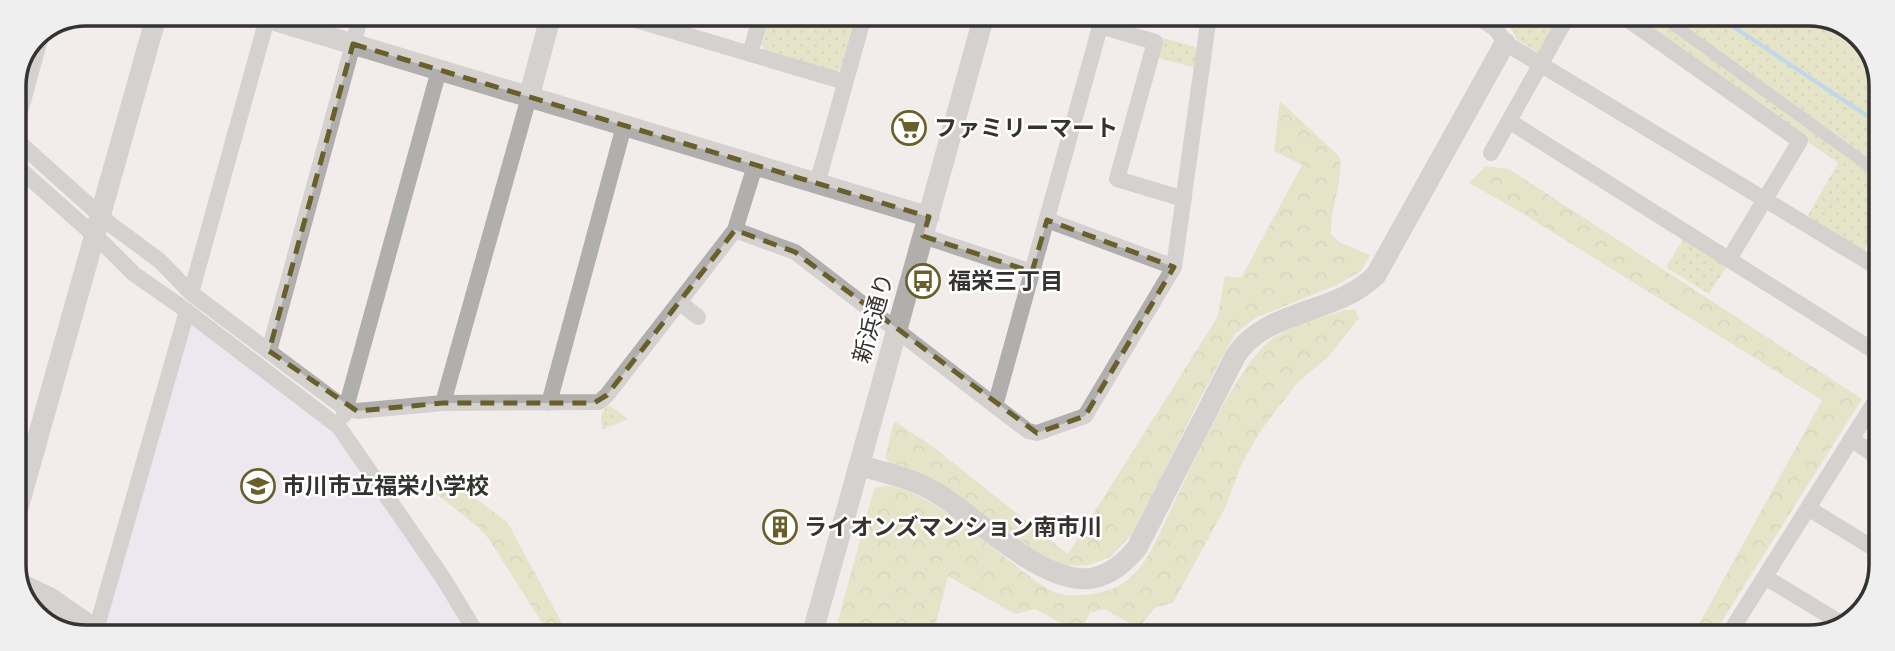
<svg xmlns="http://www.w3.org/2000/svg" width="1895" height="651" font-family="'Fira Sans Condensed','Noto Sans JP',sans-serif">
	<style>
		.education { fill: #e7e1f6 }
		.forest { fill: url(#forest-crowns) }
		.park { fill: url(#park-dots) }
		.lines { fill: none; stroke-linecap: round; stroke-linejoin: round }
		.stream { stroke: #8abde3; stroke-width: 4.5 }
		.pedestrian { stroke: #b0afad; stroke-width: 12 }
		.minor { stroke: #b0afad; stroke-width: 16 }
		.tertiary { stroke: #b0afad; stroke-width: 21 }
		.marked { fill: none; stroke: #685f2b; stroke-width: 5; stroke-dasharray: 14 9; stroke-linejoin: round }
		.labels { text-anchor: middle; stroke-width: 5; stroke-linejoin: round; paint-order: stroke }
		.poi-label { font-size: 23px; font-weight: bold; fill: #353332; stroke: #fff; text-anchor: start }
		.street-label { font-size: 23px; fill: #353332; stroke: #fff }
		.rim { fill: none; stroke: #353332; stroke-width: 3.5 }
	</style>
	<defs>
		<pattern id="forest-crowns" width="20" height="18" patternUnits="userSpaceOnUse" patternTransform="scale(1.75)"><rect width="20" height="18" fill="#d5daa1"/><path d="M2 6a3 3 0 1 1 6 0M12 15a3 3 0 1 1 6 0" fill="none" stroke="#b7bc8b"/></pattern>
		<pattern id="park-dots" width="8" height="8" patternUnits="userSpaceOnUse" patternTransform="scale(1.75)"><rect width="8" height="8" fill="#d5daa1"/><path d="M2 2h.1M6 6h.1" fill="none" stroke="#b7bc8b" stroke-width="1.8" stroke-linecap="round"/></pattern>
	</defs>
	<rect width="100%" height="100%" fill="#f2edeb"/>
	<!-- education -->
	<path class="education" d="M196 325 334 430 439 581 471 634 121 633 105 620 188 327Z
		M25 599 48 612 79 633H63L29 609Z"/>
	<!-- forest -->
	<path class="forest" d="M1280 101 1340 157C1343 183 1330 208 1331 234L1339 242 1370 255 1361 271 1337 285 1255 318 1235 334 1198 403 1135 532 1110 557 1089 565 1065 566 1048 560 953 493 891 464 885 458 894 421 932 446 1068 554 1218 316 1225 276 1241 278 1302 165 1274 151Z
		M1486 166 1509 169 1862 399 1712 637H1692L1822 400 1512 207 1469 183Z
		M1344 310H1355L1359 318 1328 357 1297 383 1262 429 1242 463 1226 506 1173 603 1156 607 1138 628 1104 609 1090 613 1080 633 1035 609 1015 614 948 576 933 635H834L874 489C911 467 1015 572 1052 591 1069 599 1097 595 1114 588 1142 577 1155 542 1167 518 1189 474 1237 361 1275 337 1295 324 1322 318 1344 310Z
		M438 485 462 488 507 522 568 634H549L488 538 478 527 434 492Z"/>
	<!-- park -->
	<path class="park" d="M768 15 851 18 854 23 842 69 836 72 764 50 760 42Z
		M1500 17H1562L1540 54 1517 40 1508 23Z
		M1632 17 1832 18 1866 42 1881 81 1880 223 1864 251 1807 217 1838 163Z
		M1161 37 1198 48 1195 68 1156 57Z
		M1685 237 1728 264 1709 294 1666 267Z
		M608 404 628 419 602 430 601 415Z"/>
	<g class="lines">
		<!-- stream -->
		<path class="stream" d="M1719 17 1881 125"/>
		<!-- pedestrian -->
		<path class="pedestrian" d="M1663 17 1880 174
			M1496 29 1503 17"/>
		<!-- minor -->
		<path class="minor" d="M619 15 845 82
			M1477 17 1496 29 1505 43 1880 269
			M1624 17 1800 141 1729 259
			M1100 26 1155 42 1117 179 1184 199
			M750 54 761 15
			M1509 121 1879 354
			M14 134 42 32
			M14 138 110 224 160 261 191 293 346 409 357 411 443 403 599 402 607 395 735 230 755 166
			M1491 153 1567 17
			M14 164 104 244 134 274 180 306 339 427 443 578 477 634
			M817 184 864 16
			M1047 220 1174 267
			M735 230 795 252 1028 431 1037 433 1085 416 1174 267 1209 16
			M923 236 1032 272
			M191 293 267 19
			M679 302 698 317
			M269 351 361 15
			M443 403 529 97
			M549 403 624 126
			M995 406 1103 16
			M344 415 439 70
			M1851 439 1878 457
			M1808 508 1878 551
			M1765 577 1844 625
			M96 630 187 311
			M1727 637 1879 395"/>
		<!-- tertiary -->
		<path class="tertiary" d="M253 14 929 217
			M529 97 551 15
			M859 465C885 473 912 478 935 492 976 516 1044 587 1093 578 1112 574 1125 562 1137 548L1236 355C1268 308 1336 315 1376 275L1505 43
			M14 522 157 14
			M19 583 52 599 100 633
			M812 635 984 16"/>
	</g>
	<!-- marked area -->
	<path d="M0 0H1895V651H0ZM353 44 929 217 923 236 1032 272 1047 220 1174 267 1085 416 1037 433 795 252 735 230 607 395 594 403H443L357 411 269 351Z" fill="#f2edeb" fill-opacity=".55" fill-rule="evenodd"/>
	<path class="marked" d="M353 44 929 217 923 236 1032 272 1047 220 1174 267 1085 416 1037 433 795 252 735 230 607 395 594 403H443L357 411 269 351Z"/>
	<!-- icons -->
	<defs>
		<g id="supermarket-ring" transform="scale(1.75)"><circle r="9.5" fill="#fff" stroke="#685f2b" stroke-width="1.5"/><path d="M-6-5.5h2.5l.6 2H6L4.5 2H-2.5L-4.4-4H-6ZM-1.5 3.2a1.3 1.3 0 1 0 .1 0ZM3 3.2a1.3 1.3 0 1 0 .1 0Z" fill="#685f2b"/></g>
		<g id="bus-ring" transform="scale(1.75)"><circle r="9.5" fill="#fff" stroke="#685f2b" stroke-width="1.5"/><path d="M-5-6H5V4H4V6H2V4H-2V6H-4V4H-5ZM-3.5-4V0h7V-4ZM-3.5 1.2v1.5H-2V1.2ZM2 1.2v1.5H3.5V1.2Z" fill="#685f2b"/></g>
		<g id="school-ring" transform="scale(1.75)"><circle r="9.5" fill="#fff" stroke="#685f2b" stroke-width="1.5"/><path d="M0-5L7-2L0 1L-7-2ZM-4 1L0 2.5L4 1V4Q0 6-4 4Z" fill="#685f2b"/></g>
		<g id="building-ring" transform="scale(1.75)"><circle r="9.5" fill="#fff" stroke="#685f2b" stroke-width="1.5"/><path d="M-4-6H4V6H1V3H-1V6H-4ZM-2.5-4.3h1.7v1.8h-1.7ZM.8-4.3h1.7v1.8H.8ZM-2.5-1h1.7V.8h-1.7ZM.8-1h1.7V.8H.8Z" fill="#685f2b"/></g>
	</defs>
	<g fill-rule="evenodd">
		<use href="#supermarket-ring" x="909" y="128"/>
		<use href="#bus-ring" x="923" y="281"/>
		<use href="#school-ring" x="258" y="486"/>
		<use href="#building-ring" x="780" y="527"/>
	</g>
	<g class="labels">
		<!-- poi labels -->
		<g class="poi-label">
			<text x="934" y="136">ファミリーマート</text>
			<text x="948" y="289">福栄三丁目</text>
			<text x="282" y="494">市川市立福栄小学校</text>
			<text x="804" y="535">ライオンズマンション南市川</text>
		</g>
		<!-- street labels -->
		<g class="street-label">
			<text transform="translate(873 318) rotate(-74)" y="8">新浜通り</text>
		</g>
	</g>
	<!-- crop -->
	<path d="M0 0H1895V651H0ZM86 26H1809A60 60 0 0 1 1869 86V565A60 60 0 0 1 1809 625H86A60 60 0 0 1 26 565V86A60 60 0 0 1 86 26Z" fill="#efefef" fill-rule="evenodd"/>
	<path class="rim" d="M86 26H1809A60 60 0 0 1 1869 86V565A60 60 0 0 1 1809 625H86A60 60 0 0 1 26 565V86A60 60 0 0 1 86 26Z"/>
</svg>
